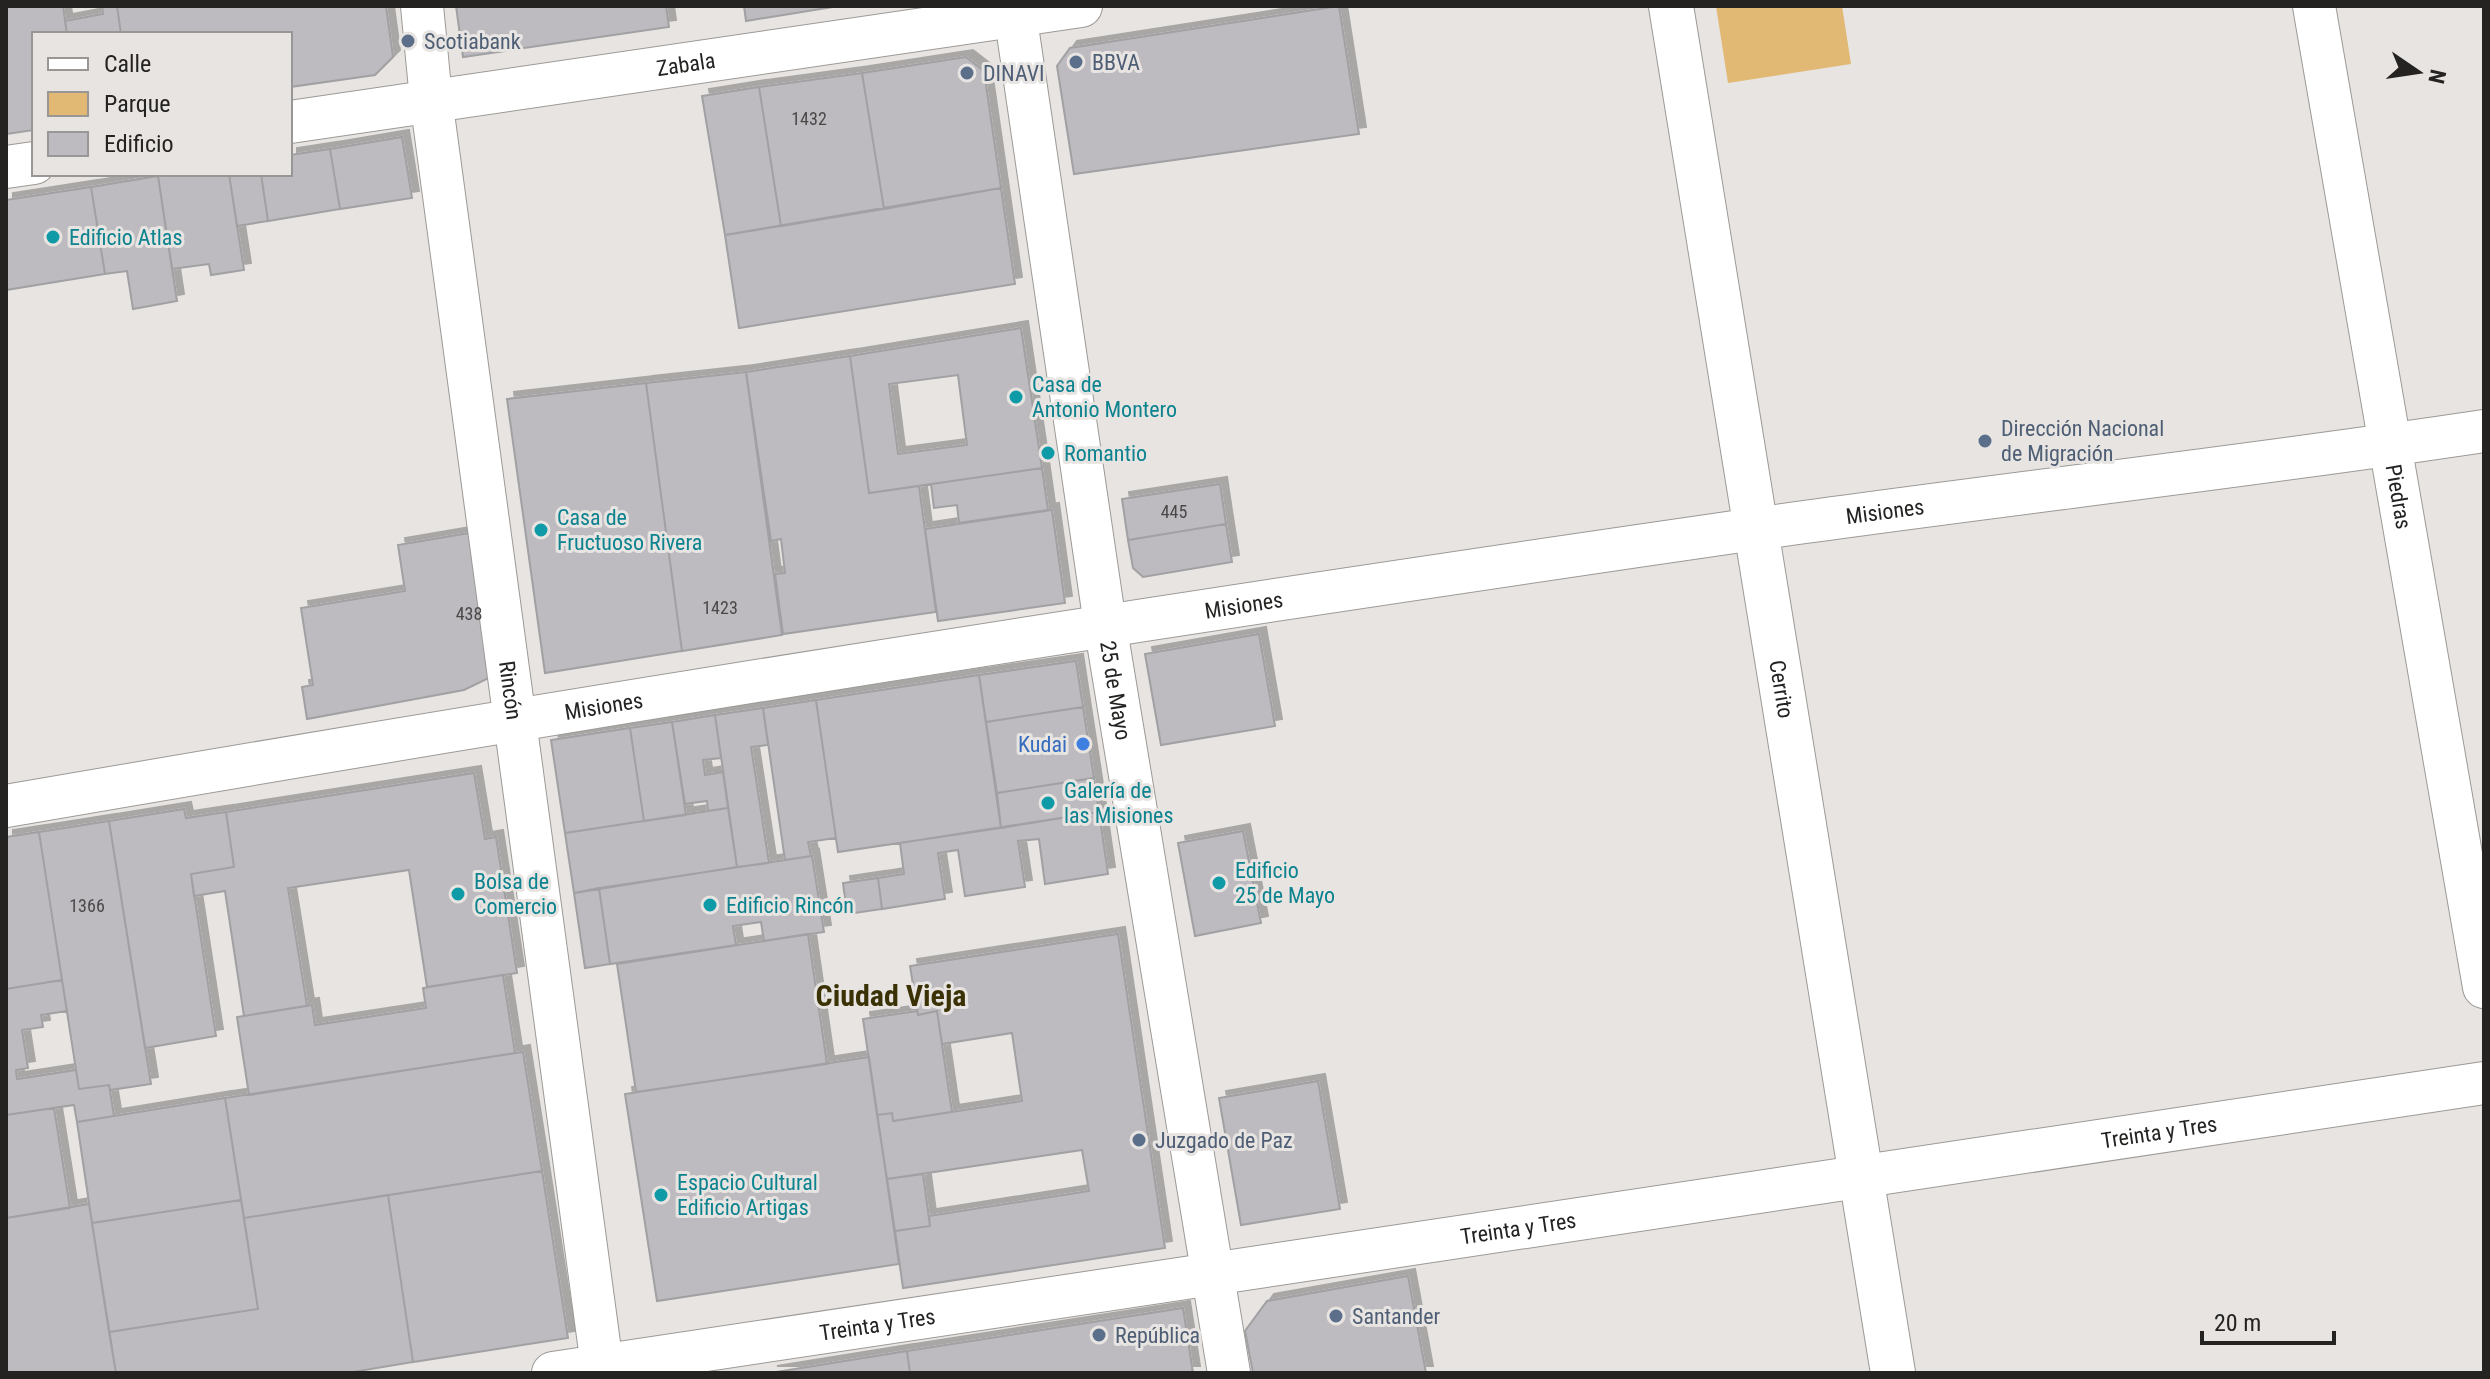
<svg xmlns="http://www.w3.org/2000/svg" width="2490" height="1379" font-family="'Roboto Condensed',sans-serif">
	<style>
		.green { fill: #e2b875 }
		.building { fill: #bdbbbf; stroke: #a1a0a3; stroke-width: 2; fill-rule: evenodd; filter: url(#shadow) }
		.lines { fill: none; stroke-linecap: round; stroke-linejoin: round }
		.street-casing { stroke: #9c9a97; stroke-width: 44 }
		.secondary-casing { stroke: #9c9a97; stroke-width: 46 }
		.street { stroke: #fff; stroke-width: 42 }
		.secondary { stroke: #fff; stroke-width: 44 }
		.service-dot { fill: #5c6f8a; stroke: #e7e4e1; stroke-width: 3 }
		.culture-dot { fill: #0f9aa8; stroke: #e7e4e1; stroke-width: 3 }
		.shop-dot { fill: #3f7fe0; stroke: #e7e4e1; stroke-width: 3 }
		.labels { text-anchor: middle; stroke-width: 6; stroke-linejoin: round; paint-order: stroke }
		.number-label { font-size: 18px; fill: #4a4949 }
		.service-label { font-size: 22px; fill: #4e5e75; stroke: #e7e4e1; text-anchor: start }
		.street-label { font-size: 22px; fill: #242322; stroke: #e7e4e1 }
		.culture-label { font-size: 22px; fill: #0d838f; stroke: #e7e4e1; text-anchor: start }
		.shop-label { font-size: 22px; fill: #366cbe; stroke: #e7e4e1; text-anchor: end }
		.district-label { font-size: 30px; font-weight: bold; fill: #3a3105; stroke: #e7e4e1 }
	</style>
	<defs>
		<filter id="shadow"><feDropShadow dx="7" dy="-7" stdDeviation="0" flood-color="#0004"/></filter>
	</defs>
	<rect width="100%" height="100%" fill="#e7e4e1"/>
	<!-- green -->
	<path class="green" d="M1716 6H1842L1851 64 1728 83Z"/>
	<!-- building -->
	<path class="building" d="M6 6H63L67 34H34V130L6 134Z
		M102 6H117L121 34H67L65 21 103 14Z
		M117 6H386L393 57 375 75 290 87V34H121Z
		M456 6H666L669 27 463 57Z
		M744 6H839L746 21Z
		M1339 6 1359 134 1074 174 1057 66 1070 48Z
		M966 57 984 71 1001 188 884 209 862 73Z
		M862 73 884 209 781 226 759 87Z
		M759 87 781 226 725 235 702 96Z
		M402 137 412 198 340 209 330 149Z
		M330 149 340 209 268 221 261 174H290V155Z
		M173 174H229L244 270 211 275 209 264 172 269 158 176Z
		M229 174H261L268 221 237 226Z
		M158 176 177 301 133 309 127 271 105 274 91 187Z
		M91 187 105 274 6 290V200Z
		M1001 188 1015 284 739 328 725 235Z
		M1021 328 1042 468 869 493 850 356ZM958 375 967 445 898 454 889 384Z
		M850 356 869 493 919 486 936 612 783 634 775 574 785 573 781 539 771 541 746 372Z
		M746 372 782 635 682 651 646 383Z
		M646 383 682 651 545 673 507 399Z
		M1042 468 1048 510 959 523 957 505 934 508 931 484Z
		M1220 484 1226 524 1128 540 1122 499Z
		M1052 510 1065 603 938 621 925 529Z
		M1226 524 1232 562 1143 577 1133 568 1128 540Z
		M481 531 493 676 464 690 307 719 302 687 313 685 301 608 405 591 398 545Z
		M1259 634 1275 726 1161 745 1145 654Z
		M1076 661 1083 707 986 722 979 675Z
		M979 675 1001 828 838 852 816 700Z
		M816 700 836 838 808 842 811 856 785 860 763 708Z
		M1083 707 1094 778 997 793 986 722Z
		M763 708 768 745 751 747 769 863 737 867 715 715Z
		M715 715 721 758 703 760 705 775 723 772 728 808 708 811 707 801 685 804 672 722Z
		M672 722 686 815 644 821 630 728Z
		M630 728 644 821 565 833 551 740Z
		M474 773 485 839 496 837 517 973 427 987 409 870 288 888 307 1006 244 1016 225 891 194 896 191 874 234 867 226 812Z
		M1094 778 1099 812 1001 828 997 793Z
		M728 808 737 867 574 893 565 833Z
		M184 809 186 818 226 812 234 867 191 874 216 1036 145 1048 109 821Z
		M1099 812 1108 874 1045 884 1039 839 1018 841 1025 887 965 896 958 850 938 853 945 899 882 909 878 878 904 874 900 843Z
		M109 821 151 1084 110 1090 109 1085 79 1089 39 832Z
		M1243 831 1261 923 1195 936 1178 843Z
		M39 832 62 980 6 989V837Z
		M812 856 824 932 764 941 761 922 733 926 736 945 610 964 599 888Z
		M878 878 882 909 847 914 843 883Z
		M599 888 610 964 585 968 574 893Z
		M808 934 827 1064 636 1092 617 964Z
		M1118 934 1165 1248 903 1288 895 1231 930 1226 929 1216 1089 1191 1082 1150 887 1179 877 1115 892 1113 893 1121 1022 1101 1012 1033 942 1044 937 1011 918 1015 910 966Z
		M503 975 515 1053 249 1095 237 1017 312 1005 315 1025 426 1008 423 988Z
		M62 980 67 1011 41 1015 43 1027 22 1030 28 1068 16 1070 17 1079 76 1070 79 1089 109 1085 114 1116 77 1122 74 1105 6 1115V989Z
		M917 1011 918 1015 937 1011 952 1112 893 1121 892 1113 877 1115 863 1019Z
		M523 1052 542 1171 244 1218 225 1098Z
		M869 1057 899 1264 657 1301 625 1094Z
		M1318 1081 1340 1209 1241 1225 1219 1098Z
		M225 1098 241 1200 92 1223 77 1122Z
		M54 1108 70 1208 6 1218V1115Z
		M542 1171 568 1338 413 1362 388 1195Z
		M923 1174 930 1226 895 1231 887 1179Z
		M388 1195 413 1362 347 1373H116L109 1332 258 1309 244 1218Z
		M241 1200 258 1309 109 1332 92 1223Z
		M89 1204 116 1373H6V1218Z
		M1408 1276 1426 1373H1253L1245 1331 1267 1301Z
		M1183 1308 1193 1373H910L907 1351Z
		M907 1351 910 1373H770Z"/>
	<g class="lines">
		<!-- street casing -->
		<g class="street-casing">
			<g id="street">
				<path id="s1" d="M422 6 431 99 603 1373"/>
				<path id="s2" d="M1014 6 1105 624 1229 1373"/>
				<path id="s3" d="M2314 6 2484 987"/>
				<path id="s4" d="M290 122 1081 6"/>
				<path d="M6 167 34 163"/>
				<path id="s5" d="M6 806C585 706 1166 614 1748 530 1993 495 2239 468 2484 431"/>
				<path id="s6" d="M553 1373 2484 1083"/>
			</g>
		</g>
		<!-- secondary casing -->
		<g class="secondary-casing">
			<g id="secondary">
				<path id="s7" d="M1671 6 1893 1373"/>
			</g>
		</g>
		<!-- street -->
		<use href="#street" class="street"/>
		<!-- secondary -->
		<use href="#secondary" class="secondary"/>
	</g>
	<!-- markers -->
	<g class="service-dot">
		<circle cx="408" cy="41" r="8"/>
		<circle cx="1076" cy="62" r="8"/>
		<circle cx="967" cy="73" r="8"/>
		<circle cx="1985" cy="441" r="8"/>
		<circle cx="1139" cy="1140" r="8"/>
		<circle cx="1336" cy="1316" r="8"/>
		<circle cx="1099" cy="1335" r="8"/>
	</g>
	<g class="culture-dot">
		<circle cx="53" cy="237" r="8"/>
		<circle cx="1016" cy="397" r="8"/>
		<circle cx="1048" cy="453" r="8"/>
		<circle cx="541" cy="530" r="8"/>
		<circle cx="1048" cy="803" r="8"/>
		<circle cx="1219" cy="883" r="8"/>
		<circle cx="458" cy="894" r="8"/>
		<circle cx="710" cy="905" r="8"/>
		<circle cx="661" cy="1195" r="8"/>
	</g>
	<circle class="shop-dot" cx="1083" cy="744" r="8"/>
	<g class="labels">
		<!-- number labels -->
		<g class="number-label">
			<text x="809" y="125">1432</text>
			<text x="1174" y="518">445</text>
			<text x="720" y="614">1423</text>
			<text x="469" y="620">438</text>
			<text x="87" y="912">1366</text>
		</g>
		<!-- service labels -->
		<g class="service-label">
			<text x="424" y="49">Scotiabank</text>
			<text x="1092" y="70">BBVA</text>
			<text x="983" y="81">DINAVI</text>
			<text x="2001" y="436">Dirección Nacional<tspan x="2001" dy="25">de Migración</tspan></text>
			<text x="1155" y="1148">Juzgado de Paz</text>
			<text x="1352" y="1324">Santander</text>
			<text x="1115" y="1343">República</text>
		</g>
		<!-- street labels -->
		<g class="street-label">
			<text dy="8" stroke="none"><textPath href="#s4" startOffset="400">Zabala</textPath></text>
			<text dy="8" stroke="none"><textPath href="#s3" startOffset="498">Piedras</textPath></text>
			<text dy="8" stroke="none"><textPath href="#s5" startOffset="1902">Misiones</textPath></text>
			<text dy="8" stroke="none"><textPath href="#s5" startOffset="1254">Misiones</textPath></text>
			<text dy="8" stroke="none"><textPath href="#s7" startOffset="692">Cerrito</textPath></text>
			<text dy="8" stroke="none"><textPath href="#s1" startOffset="690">Rincón</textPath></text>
			<text dy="8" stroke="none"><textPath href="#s2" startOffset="692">25 de Mayo</textPath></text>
			<text dy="8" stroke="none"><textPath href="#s5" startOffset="606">Misiones</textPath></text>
			<text dy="8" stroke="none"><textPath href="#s6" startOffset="1624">Treinta y Tres</textPath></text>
			<text dy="8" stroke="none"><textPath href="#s6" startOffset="976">Treinta y Tres</textPath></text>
			<text dy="8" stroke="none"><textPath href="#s6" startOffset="328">Treinta y Tres</textPath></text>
		</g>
		<!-- culture labels -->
		<g class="culture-label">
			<text x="69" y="245">Edificio Atlas</text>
			<text x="1032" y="392">Casa de<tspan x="1032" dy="25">Antonio Montero</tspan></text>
			<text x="1064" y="461">Romantio</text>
			<text x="557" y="525">Casa de<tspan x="557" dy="25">Fructuoso Rivera</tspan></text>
			<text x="1064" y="798">Galería de<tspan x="1064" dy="25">las Misiones</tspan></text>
			<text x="1235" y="878">Edificio<tspan x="1235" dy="25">25 de Mayo</tspan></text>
			<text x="474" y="889">Bolsa de<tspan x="474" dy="25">Comercio</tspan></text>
			<text x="726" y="913">Edificio Rincón</text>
			<text x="677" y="1190">Espacio Cultural<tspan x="677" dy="25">Edificio Artigas</tspan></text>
		</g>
		<!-- shop labels -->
		<g class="shop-label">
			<text x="1067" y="752">Kudai</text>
		</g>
		<!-- district labels -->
		<g class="district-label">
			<text x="891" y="1006">Ciudad Vieja</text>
		</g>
	</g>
	<!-- border -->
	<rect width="2490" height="1379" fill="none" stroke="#242322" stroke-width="16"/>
	<!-- legend -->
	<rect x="32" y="32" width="260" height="144" fill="#e7e4e1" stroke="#999795" stroke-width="2"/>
	<rect x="48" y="58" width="40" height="12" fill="#ffffff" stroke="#999795" stroke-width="2"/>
	<text x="104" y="72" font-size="24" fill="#242322">Calle</text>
	<rect x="48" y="92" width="40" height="24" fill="#e2b875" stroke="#999795" stroke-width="2"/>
	<text x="104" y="112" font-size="24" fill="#242322">Parque</text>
	<rect x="48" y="132" width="40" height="24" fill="#bdbbbf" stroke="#999795" stroke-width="2"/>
	<text x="104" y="152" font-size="24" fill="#242322">Edificio</text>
	<!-- north arrow -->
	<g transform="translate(2418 72) rotate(103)" stroke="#e7e4e1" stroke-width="6" paint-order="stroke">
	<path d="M0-6L14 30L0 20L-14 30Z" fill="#242322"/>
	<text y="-12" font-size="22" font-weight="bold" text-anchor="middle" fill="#242322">N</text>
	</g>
	<!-- scale -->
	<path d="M2202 1331v12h132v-12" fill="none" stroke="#242322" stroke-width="4"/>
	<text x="2214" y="1331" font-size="24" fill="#242322" stroke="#e7e4e1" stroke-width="6" paint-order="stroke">20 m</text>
</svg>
